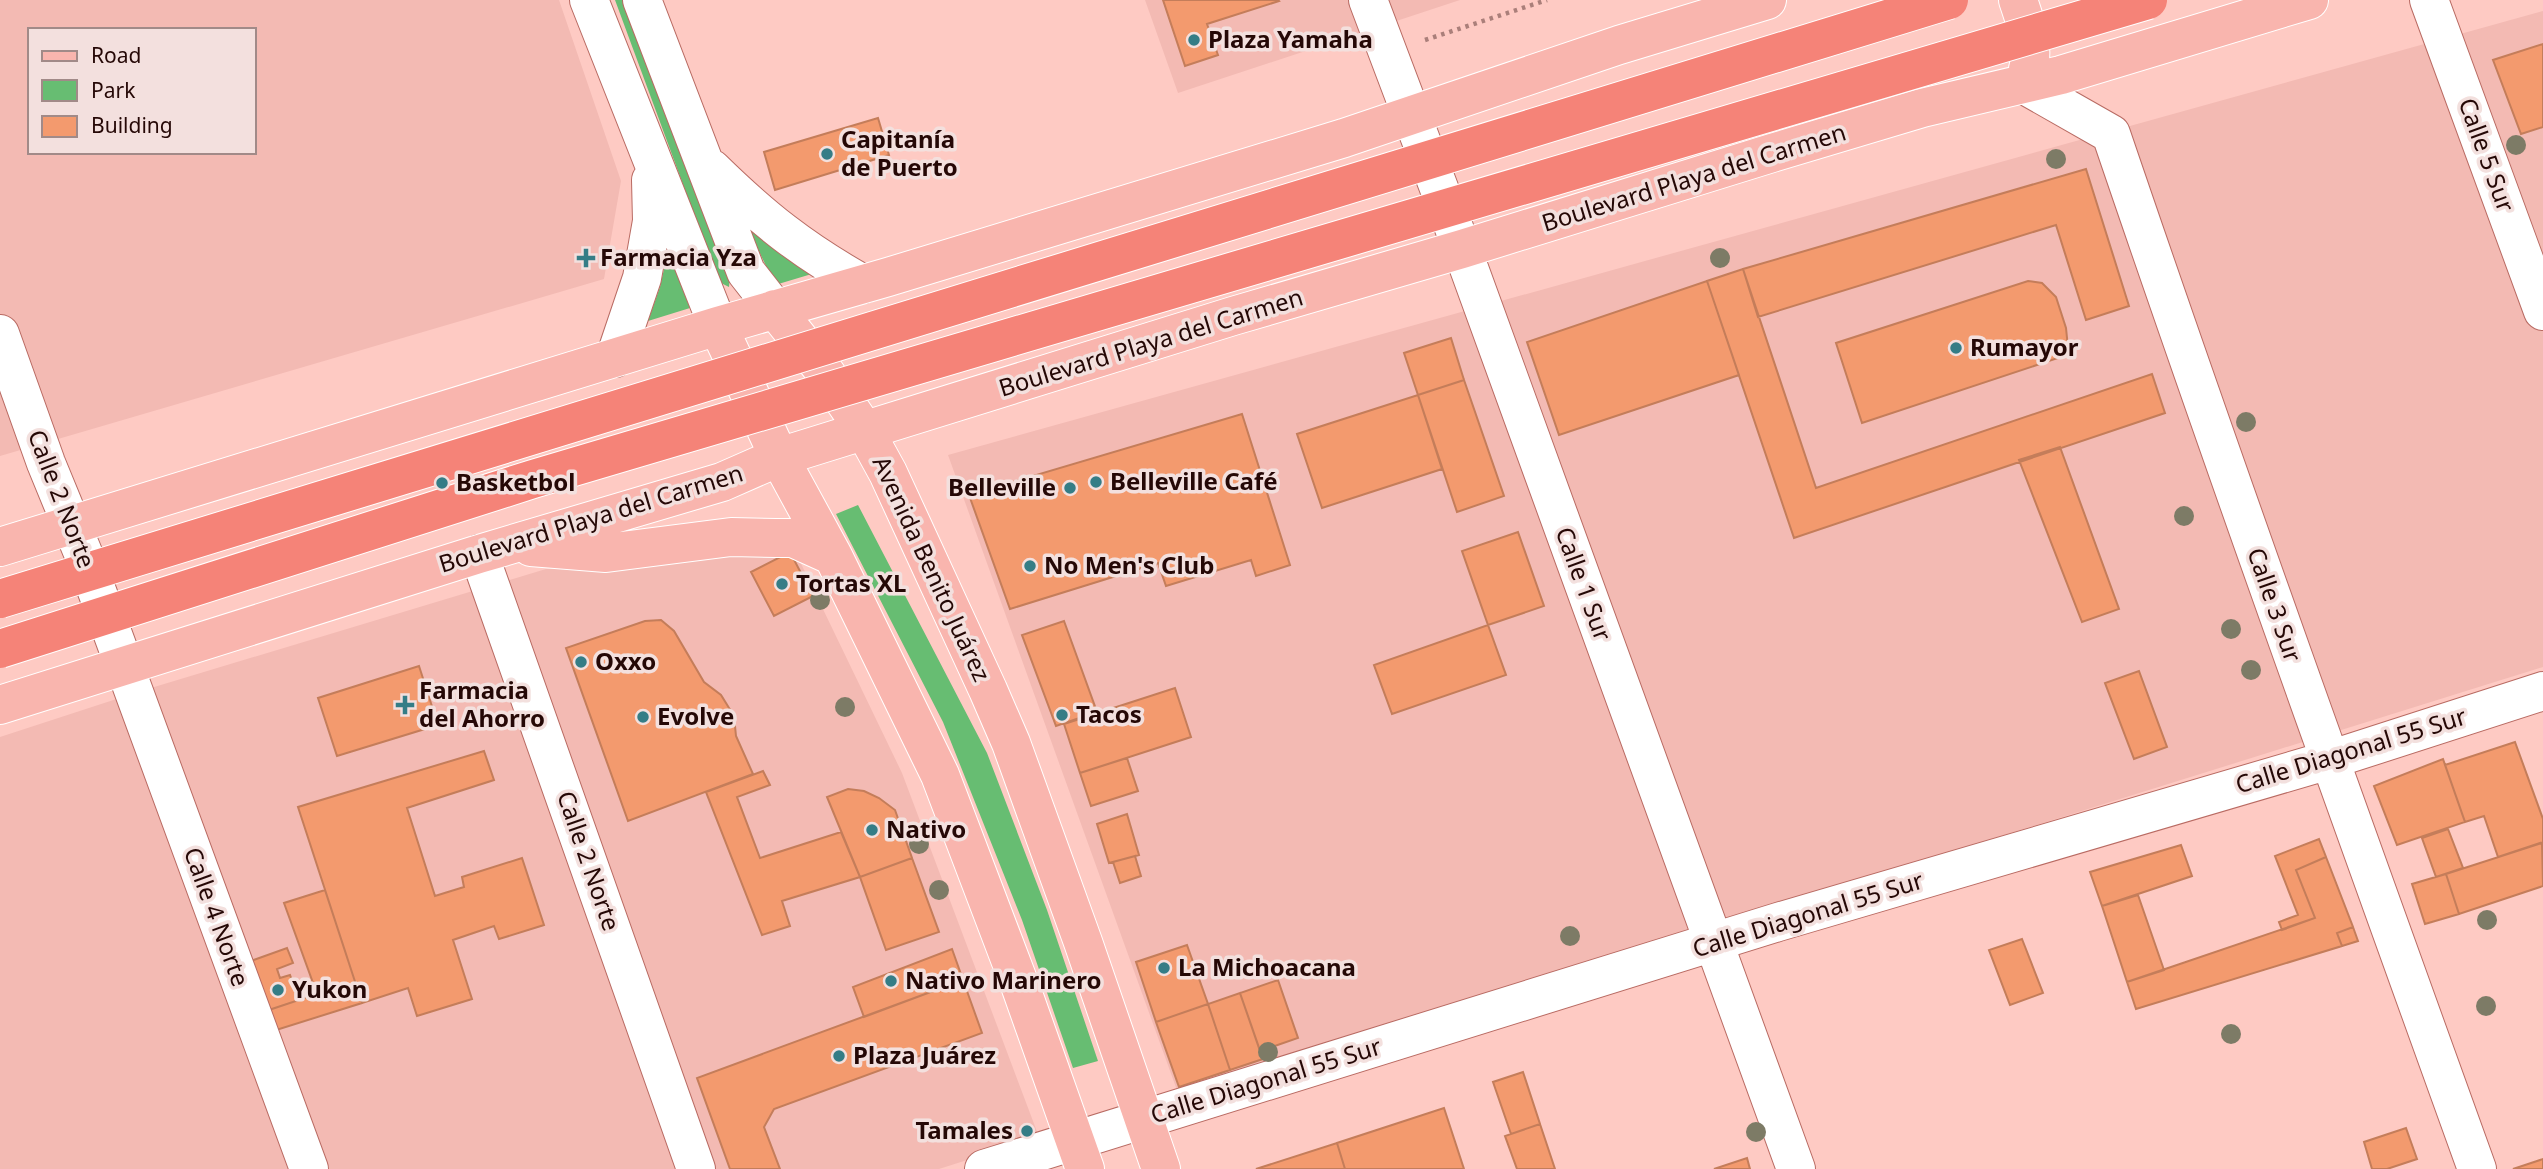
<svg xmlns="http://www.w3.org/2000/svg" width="2543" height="1169" font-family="'Noto Sans',sans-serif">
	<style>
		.built { fill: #f3bab3; fill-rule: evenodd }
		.green { fill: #67bd72 }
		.building { fill: #f39a6e; stroke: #c47d5a; stroke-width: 2 }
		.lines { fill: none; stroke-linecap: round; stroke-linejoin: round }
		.minor-casing { stroke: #b96b63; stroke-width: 40 }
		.major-casing { stroke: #fff; stroke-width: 40 }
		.path { stroke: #aa7f7a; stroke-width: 4.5; stroke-dasharray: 3.5 5; stroke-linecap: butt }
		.minor { stroke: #fff; stroke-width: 38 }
		.major { stroke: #f9b5ae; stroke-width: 38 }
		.highway-bridge-casing { stroke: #fff; stroke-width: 40; stroke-linecap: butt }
		.highway-bridge { stroke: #f58378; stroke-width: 38 }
		.tree { fill: #7d7b66 }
		.poi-dot { fill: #357d86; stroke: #f3e0de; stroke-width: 2.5 }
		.labels { text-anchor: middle; stroke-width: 7; stroke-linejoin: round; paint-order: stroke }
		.poi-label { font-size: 24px; font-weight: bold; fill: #250806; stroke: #f3e0de; text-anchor: start }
		.street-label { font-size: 24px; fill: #250806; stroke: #f3e0de }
	</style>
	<rect width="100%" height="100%" fill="#fecac3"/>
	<!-- built -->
	<path class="built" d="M0 0H559L621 181 604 279 0 456ZM30 30H254V152H30Z
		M1145 0H1460L1178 93Z
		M2543 11V667L1178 1093 948 455Z
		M793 547 902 773 1039 1137 939 1169H0V737L141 691 546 569Z"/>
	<!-- green -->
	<path class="green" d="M615 0H628L730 276 729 287 719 282Z
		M747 226 815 273 775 285Z
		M668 251 690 308 648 321 660 287Z
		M858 505 987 753 1047 910 1098 1061 1073 1068 1022 920 943 722 836 514Z"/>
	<!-- building -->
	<path class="building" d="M1163 0H1278L1279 1 1207 24 1218 55 1185 66Z
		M2543 44V127L2521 134 2493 60Z
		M878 118 889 155 775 190 764 152Z
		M2086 169 2129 306 2086 320 2056 225 1758 317 1743 269Z
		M1743 269 1816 488 2152 374 2165 413 1794 538 1707 281Z
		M1707 281 1739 375 1559 435 1527 342Z
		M2028 281 2042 283 2056 297 2066 328 2068 348 2061 357 1862 423 1836 343Z
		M1451 338 1464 380 1418 395 1404 353Z
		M1464 380 1504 496 1457 512 1418 395Z
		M1418 395 1442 469 1322 508 1297 434Z
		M1242 414 1290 565 1256 576 1251 560 1166 586 1158 563 1010 609 969 495Z
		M2060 447 2119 609 2082 622 2019 460Z
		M1518 532 1544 606 1488 625 1462 551Z
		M790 552 813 596 774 616 751 572Z
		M661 620 674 631 704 682 721 695 734 716 736 736 753 774 628 821 566 648 645 621Z
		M1064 621 1097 712 1056 726 1022 635Z
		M1488 625 1506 675 1392 714 1374 665Z
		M419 666 438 725 337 756 318 698Z
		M2139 671 2167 747 2134 759 2105 683Z
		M1175 688 1191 737 1080 773 1064 724Z
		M2515 742 2543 819V842L2498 857 2484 816 2465 822 2445 765Z
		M484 751 494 780 407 808 435 896 464 887 462 877 522 858 544 925 499 939 494 926 453 940 472 999 417 1016 408 988 362 1003 298 807Z
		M1127 758 1138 791 1091 806 1080 773Z
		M2443 759 2465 822 2397 845 2374 786Z
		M763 771 770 785 737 797 760 858 841 832 860 877 782 901 790 926 762 935 706 792Z
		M848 789 864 791 879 798 895 810 912 858 860 877 827 797Z
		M1127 814 1139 855 1109 863 1097 824Z
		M2448 829 2463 868 2436 877 2422 838Z
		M2319 839 2326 857 2296 870 2315 918 2282 930 2279 922 2298 915 2275 856Z
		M2542 843 2543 886 2459 914 2446 874Z
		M2181 845 2192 876 2102 906 2090 872Z
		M1135 856 1141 876 1120 883 1113 862Z
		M2326 857 2353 927 2337 933 2342 946 2136 1009 2127 982 2315 918 2296 870Z
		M912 858 939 932 886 950 860 877Z
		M2446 874 2459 914 2425 924 2412 884Z
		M325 890 362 1003 273 1031 266 1011 317 994 284 903Z
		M2138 895 2164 970 2127 982 2102 906Z
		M2353 927 2358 941 2342 946 2337 933Z
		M2022 939 2043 993 2010 1005 1989 950Z
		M1187 945 1208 1004 1156 1022 1136 962Z
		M287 948 293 963 277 969 280 978 290 975 299 1000 266 1011 248 962Z
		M952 949 963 980 864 1017 853 987Z
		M963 980 982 1033 774 1109 764 1127 780 1169H730L697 1078Z
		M1278 980 1298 1038 1260 1051 1240 993Z
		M1240 993 1263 1059 1230 1070 1208 1004Z
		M1208 1004 1230 1070 1179 1087 1156 1022Z
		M1523 1072 1540 1124 1511 1134 1493 1082Z
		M1444 1108 1464 1169H1345L1337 1143Z
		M1540 1124 1555 1169H1517L1505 1136Z
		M2406 1128 2417 1159 2387 1169H2372L2364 1142Z
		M1337 1143 1345 1169H1256Z
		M1747 1158 1750 1169H1714Z
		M2543 1159V1169H2513Z"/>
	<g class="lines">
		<!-- minor casing -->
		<g class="minor-casing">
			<path id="minor" d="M589 0 718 326
				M642 0 746 272 775 309
				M1368 0 1462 249 1796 1169
				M2429 0 2543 311
				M2023 84 2111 134C2229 481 2353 825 2477 1169
				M712 169C762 218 802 250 863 284
				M0 334 46 463 83 553 309 1169
				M615 358 642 278 652 221 651 180
				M479 554 696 1169
				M984 1169 1778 922 2329 760 2543 691"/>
		</g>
		<!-- major casing -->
		<g class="major-casing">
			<path id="major" d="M2018 0C2025 21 2035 47 2028 69
				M775 309 822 368 865 431 888 473 988 690 1011 743 1083 942 1161 1169
				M718 326 779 457 833 556 940 775 1021 988 1085 1169
				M0 547 718 326 888 277 1344 138 1619 45 1767 0
				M531 547 606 553 731 537 776 538H793L833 556
				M0 705 479 554 722 482 779 457 1233 316 1462 249 1772 153 1922 108 2061 75 2309 0"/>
		</g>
		<!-- path -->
		<path class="path" d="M1425 40 1547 0"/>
		<!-- minor -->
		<use href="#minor" class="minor"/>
		<!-- major -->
		<use href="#major" class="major"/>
		<!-- highway-bridge casing -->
		<g class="highway-bridge-casing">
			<path id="highway-bridge" d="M0 599 1949 0
				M0 649 533 479 2148 0"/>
		</g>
		<!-- highway-bridge -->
		<use href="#highway-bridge" class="highway-bridge"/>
	</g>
	<!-- trees -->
	<g class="tree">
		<circle cx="2516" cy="145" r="10"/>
		<circle cx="2056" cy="159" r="10"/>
		<circle cx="1720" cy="258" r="10"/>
		<circle cx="2246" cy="422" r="10"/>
		<circle cx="2184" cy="516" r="10"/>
		<circle cx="820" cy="600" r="10"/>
		<circle cx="2231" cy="629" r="10"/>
		<circle cx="2251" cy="670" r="10"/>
		<circle cx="845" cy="707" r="10"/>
		<circle cx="919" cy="844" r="10"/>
		<circle cx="939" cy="890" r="10"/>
		<circle cx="2487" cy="920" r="10"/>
		<circle cx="1570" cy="936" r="10"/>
		<circle cx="2486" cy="1006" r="10"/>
		<circle cx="2231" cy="1034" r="10"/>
		<circle cx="1268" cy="1052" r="10"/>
		<circle cx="1756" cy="1132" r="10"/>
	</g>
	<!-- markers -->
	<g class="poi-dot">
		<circle cx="1194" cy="40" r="7"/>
		<circle cx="827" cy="154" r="7"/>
		<path d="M582.5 247.5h7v7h7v7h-7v7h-7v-7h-7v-7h7z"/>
		<circle cx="1956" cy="348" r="7"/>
		<circle cx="1096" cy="482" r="7"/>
		<circle cx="442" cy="483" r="7"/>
		<circle cx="1070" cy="488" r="7"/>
		<circle cx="1030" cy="566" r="7"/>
		<circle cx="782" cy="584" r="7"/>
		<circle cx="581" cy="662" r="7"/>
		<path d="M401.5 694.5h7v7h7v7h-7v7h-7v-7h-7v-7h7z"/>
		<circle cx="1062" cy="715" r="7"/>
		<circle cx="643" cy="717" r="7"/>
		<circle cx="872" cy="830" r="7"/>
		<circle cx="1164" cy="968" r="7"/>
		<circle cx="891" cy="981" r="7"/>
		<circle cx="278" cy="990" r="7"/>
		<circle cx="839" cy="1056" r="7"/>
		<circle cx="1027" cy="1131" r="7"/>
	</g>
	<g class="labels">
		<!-- poi labels -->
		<g class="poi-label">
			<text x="1208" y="48">Plaza Yamaha</text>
			<text x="841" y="148">Capitanía<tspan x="841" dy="28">de Puerto</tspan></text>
			<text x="600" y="266">Farmacia Yza</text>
			<text x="1970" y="356">Rumayor</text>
			<text x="1110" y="490">Belleville Café</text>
			<text x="456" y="491">Basketbol</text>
			<text x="1056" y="496" text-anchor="end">Belleville</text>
			<text x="1044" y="574">No Men's Club</text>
			<text x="796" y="592">Tortas XL</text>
			<text x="595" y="670">Oxxo</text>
			<text x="419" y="699">Farmacia<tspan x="419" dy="28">del Ahorro</tspan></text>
			<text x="1076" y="723">Tacos</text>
			<text x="657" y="725">Evolve</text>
			<text x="886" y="838">Nativo</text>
			<text x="1178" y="976">La Michoacana</text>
			<text x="905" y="989">Nativo Marinero</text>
			<text x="292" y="998">Yukon</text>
			<text x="853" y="1064">Plaza Juárez</text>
			<text x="1013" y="1139" text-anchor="end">Tamales</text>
		</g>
		<!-- street labels -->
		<g class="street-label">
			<text transform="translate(2486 155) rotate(70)" y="8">Calle 5 Sur</text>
			<text transform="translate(1694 178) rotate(-17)" y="8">Boulevard Playa del Carmen</text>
			<text transform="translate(1151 343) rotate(-17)" y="8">Boulevard Playa del Carmen</text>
			<text transform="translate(61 499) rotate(69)" y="8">Calle 2 Norte</text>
			<text transform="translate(591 519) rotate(-17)" y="8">Boulevard Playa del Carmen</text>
			<text transform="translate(931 569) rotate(65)" y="8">Avenida Benito Juárez</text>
			<text transform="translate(1583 584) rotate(70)" y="8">Calle 1 Sur</text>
			<text transform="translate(2274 605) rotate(71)" y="8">Calle 3 Sur</text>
			<text transform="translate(2351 751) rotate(-17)" y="8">Calle Diagonal 55 Sur</text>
			<text transform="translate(588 861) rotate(71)" y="8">Calle 2 Norte</text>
			<text transform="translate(1808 915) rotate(-17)" y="8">Calle Diagonal 55 Sur</text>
			<text transform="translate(216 917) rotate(70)" y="8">Calle 4 Norte</text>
			<text transform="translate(1266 1081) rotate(-17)" y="8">Calle Diagonal 55 Sur</text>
		</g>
	</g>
	<!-- legend -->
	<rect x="28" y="28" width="228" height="126" fill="#f3e0de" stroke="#a18a88" stroke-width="2"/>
	<rect x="42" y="51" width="35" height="10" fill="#f9b5ae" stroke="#a18a88" stroke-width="2"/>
	<text x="91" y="63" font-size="21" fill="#250806">Road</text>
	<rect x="42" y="80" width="35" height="21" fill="#67bd72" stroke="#a18a88" stroke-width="2"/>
	<text x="91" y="98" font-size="21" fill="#250806">Park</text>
	<rect x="42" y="116" width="35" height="21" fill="#f39a6e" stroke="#a18a88" stroke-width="2"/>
	<text x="91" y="133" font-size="21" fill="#250806">Building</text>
</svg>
